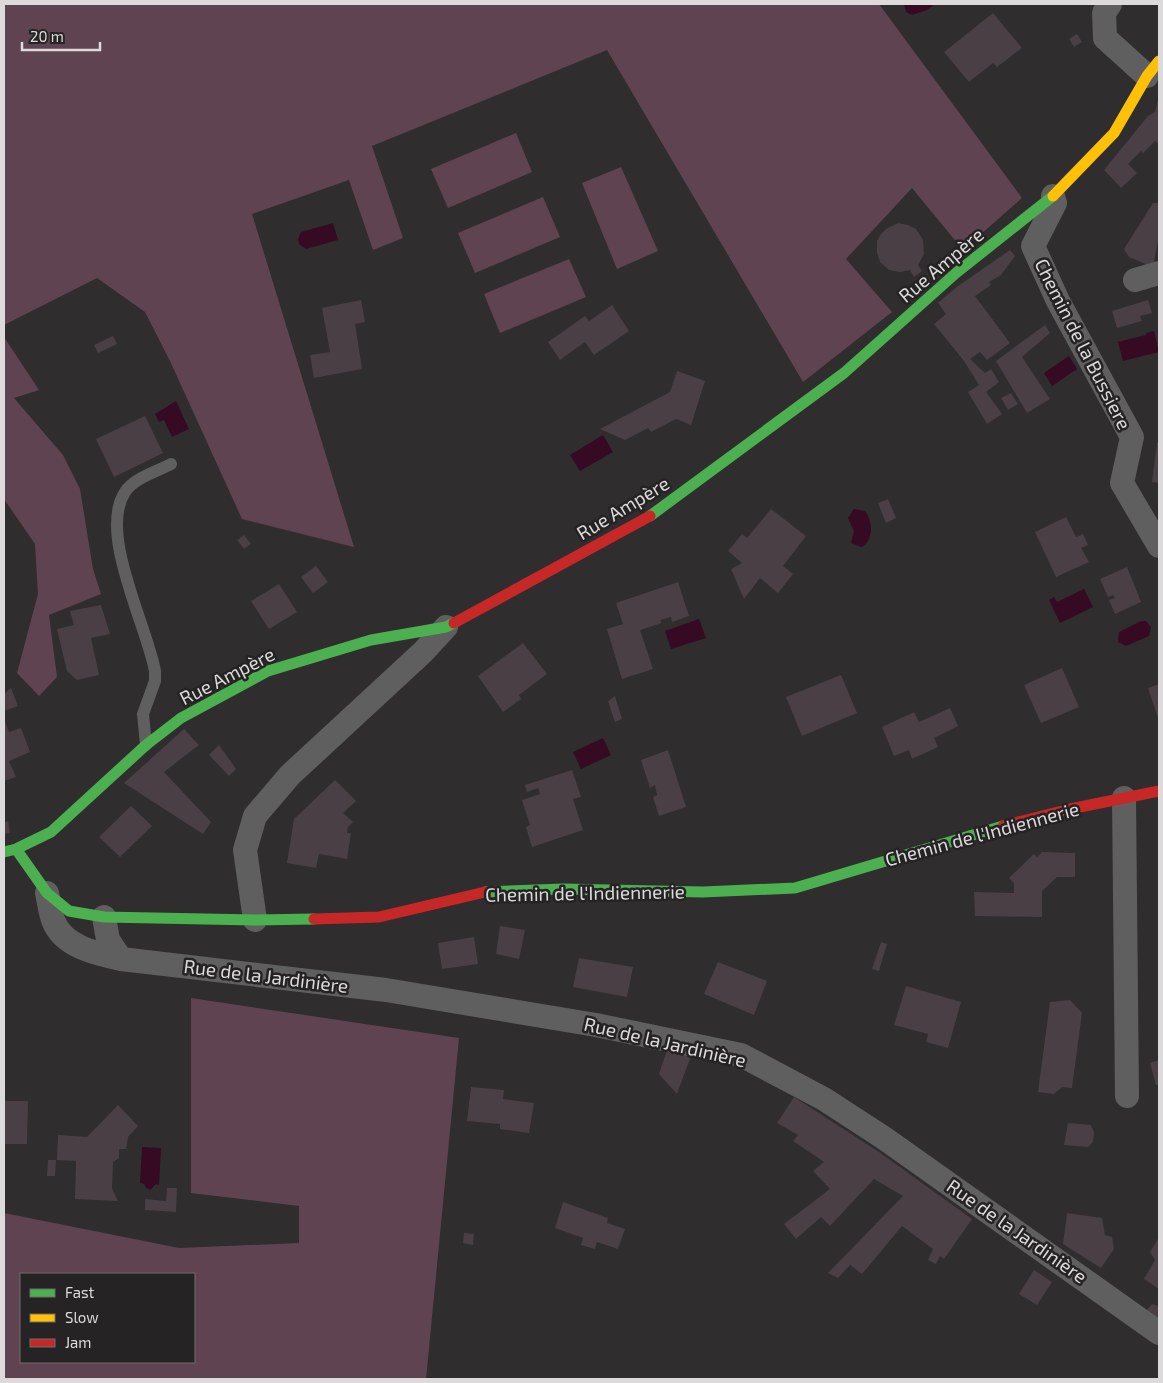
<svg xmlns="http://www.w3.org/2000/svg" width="1163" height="1383" font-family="'Exo 2',sans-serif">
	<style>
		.green { fill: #604351; fill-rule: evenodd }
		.water { fill: #350a22 }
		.building { fill: #4a3f44 }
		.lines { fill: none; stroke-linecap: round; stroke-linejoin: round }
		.lane { stroke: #5f5f5f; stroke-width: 12 }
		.street { stroke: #5f5f5f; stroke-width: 24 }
		.fast { stroke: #4caf50; stroke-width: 11 }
		.slow { stroke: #ffc107; stroke-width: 11 }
		.jam { stroke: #c62828; stroke-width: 11 }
		.labels { text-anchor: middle; stroke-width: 5; stroke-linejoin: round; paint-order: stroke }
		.street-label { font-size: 19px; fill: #dcdadb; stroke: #262324 }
	</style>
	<rect width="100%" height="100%" fill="#2f2d2e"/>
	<!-- green -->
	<path class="green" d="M4 4H879L1022 198 963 250 912 188 846 259 892 312 803 382 607 50 372 146 403 238 373 250 349 180 252 214 354 547 242 519 170 361 145 312 97 278 4 325Z
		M516 133 532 172 448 208 431 169Z
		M621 167 658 251 617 269 582 183Z
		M543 197 560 237 475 273 458 233Z
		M569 259 586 297 500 333 484 294Z
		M4 337 39 390 14 398 63 455 80 489 93 569 101 594 49 615 57 677 39 696 17 673 38 594 35 544 4 499Z
		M191 998 459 1038 426 1379H4V1213L179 1248 299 1243V1206L191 1193ZM194 1274V1362H21V1274Z"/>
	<!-- water -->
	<path class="water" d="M904 4H935L927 10 912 15 906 12Z
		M333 223 338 240 306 249 299 244 298 239 301 232Z
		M1154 331 1159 352 1123 361 1118 342 1146 335V333Z
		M1069 356 1077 369 1052 386 1044 373Z
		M176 401 189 429 172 437 164 420 159 422 155 414Z
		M603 435 613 452 580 471 570 455Z
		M854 509 865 511C873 521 874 541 861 547L851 543 854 531 848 518Z
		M1084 589 1093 607 1060 623 1049 600 1054 597 1057 602Z
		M699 619 706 638 671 649 665 631Z
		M1141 621H1146L1151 627 1149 636 1126 646 1118 642 1119 632Z
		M603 738 611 755 581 769 573 752Z
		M142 1147 161 1148 159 1185 156 1184 150 1190 146 1188 144 1184 140 1183Z"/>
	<!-- building -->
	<path class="building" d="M993 13 1022 48 997 67 993 63 969 82 944 52Z
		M1077 34 1082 42 1074 47 1069 39Z
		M1159 96V144L1155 141 1143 153 1141 151 1128 164 1137 173 1121 188 1104 170 1148 116 1155 112Z
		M1153 203H1159V235L1153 267 1129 257 1124 249Z
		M898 223 908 225 916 229 923 240 924 254 918 265 922 271 914 277 910 270 900 272 889 270 880 262 877 253V241L881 234 886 229Z
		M1010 250 1015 256 1001 275 989 282 991 285 975 296 1010 343 987 360 980 352 970 359 985 373 991 369 999 382 986 392 1002 414 987 424 968 392 979 385 964 361 934 324 946 314 938 303 958 286Z
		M361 300 365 322 355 324 362 369 314 378 310 355 330 352 322 308Z
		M1148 300 1152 313 1140 316 1142 321 1117 328 1112 311Z
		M612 305 629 331 594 355 585 342 560 360 548 342 585 316 589 321Z
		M1045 325 1050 333 1022 357 1050 399 1027 413 996 361Z
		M113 336 117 344 98 353 94 345Z
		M677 371 705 381 691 425 676 419 651 432 648 428 625 440 600 429 670 392Z
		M1011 393 1018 404 1008 410 1001 398Z
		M145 416 163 453 114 477 96 439Z
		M1159 442V483L1152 482 1157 443Z
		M888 499 896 518 886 523 878 503Z
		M771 509 806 536 783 566 793 574 778 593 760 578 744 599 731 569 742 563 728 551 742 534 747 538Z
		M1066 517 1076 537 1083 534 1088 545 1081 548 1089 562 1056 577 1035 532Z
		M244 535 251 544 244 549 237 540Z
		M316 566 328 582 313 593 301 577Z
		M1127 567 1141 602 1115 614 1109 600 1115 598 1113 595 1108 597 1100 579Z
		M678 582 689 616 672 622 671 617 660 620 662 623 640 630 653 669 622 679 607 629 623 624 616 603Z
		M279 584 297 612 269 629 251 601Z
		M101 605 110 634 91 638 99 675 77 680 67 671 57 629 74 625 70 611Z
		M523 643 547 674 519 695 521 699 503 712 478 676Z
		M1062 668 1079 707 1041 723 1024 685Z
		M841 675 857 713 802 736 786 697Z
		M1159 684V717L1158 718 1148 688Z
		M11 688 18 706 4 711V694Z
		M615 696 622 719 615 722 608 701Z
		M950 708 958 726 934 738 938 747 912 759 909 750 894 756 882 727 914 712 919 722Z
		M4 719 9 732 21 728 30 752 9 761 16 777 4 781Z
		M184 729 199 745 164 772 211 822 203 834 124 783Z
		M219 745 236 769 229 776 209 755Z
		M668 750 686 807 659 816 653 797 657 795 655 785 650 788 641 760Z
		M572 770 581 797 573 799 583 830 532 847 526 827 530 825 522 800 540 794 538 788 527 792 525 785Z
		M335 780 356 801 343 813 353 822 348 827 347 833H351L347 859 319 854 316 868 287 863 294 819Z
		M131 806 152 826 120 857 99 837Z
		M8 821 10 833 4 834V823Z
		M1042 852 1075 853V877H1057L1042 891V917L975 916 974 892 1014 893V883L1009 878 1034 854 1037 857Z
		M500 926 525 930 519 959 496 954Z
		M474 937 478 964 442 969 438 943Z
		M881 942 887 944 879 971 872 969Z
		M579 958 633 967 627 997 573 987Z
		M718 962 767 981 754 1015 704 994Z
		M906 986 961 1002 948 1048 926 1042 928 1034 894 1025Z
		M1070 1000 1082 1013 1072 1088 1062 1087 1054 1094 1038 1092 1050 1002Z
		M667 1050 691 1056 677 1094 659 1074Z
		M1159 1060V1085H1156L1150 1063Z
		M471 1087 504 1090 503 1099 534 1103 529 1133 500 1129V1124L467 1121Z
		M794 1097 879 1152 972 1219 944 1259 940 1256 936 1264 928 1260 933 1249 902 1226 862 1274 850 1265 838 1278 828 1273 903 1196 874 1179 830 1226 821 1217 796 1239 784 1224 830 1189 813 1171 824 1162 793 1141 798 1135 777 1123Z
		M4 1101H28L27 1144H4Z
		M118 1105 138 1126 128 1137 126 1149H119V1158L113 1162 112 1188 118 1201 75 1199 76 1161 57 1160 58 1135 87 1137Z
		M1068 1123 1091 1125 1094 1132 1093 1142 1088 1147 1064 1145Z
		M48 1160H56L55 1176H47Z
		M167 1188H177L176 1212 145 1210V1199L166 1201Z
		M563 1202 608 1218 607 1223 625 1229 618 1249 597 1242 595 1249 581 1245 583 1238 555 1228Z
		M1067 1213 1102 1218 1105 1235 1112 1237 1114 1249 1101 1268 1063 1244Z
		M464 1233 474 1234 473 1245 463 1243Z
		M1159 1237V1289L1144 1279 1155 1260 1150 1252Z
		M1034 1270 1052 1282 1037 1305 1019 1294Z
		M1152 1304 1159 1306V1320L1146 1311Z"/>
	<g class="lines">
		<!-- lane -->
		<path class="lane" d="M146 745 143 714 155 681V671C147 626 98 533 125 492 134 478 156 472 171 464"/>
		<!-- street -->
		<path class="street" d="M1110 4 1104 13 1105 38 1147 76
			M1053 196 1055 203 1033 246 1058 301 1132 437 1122 483 1159 546
			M1135 280 1159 273
			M1124 798 1127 1096
			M47 893C49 902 50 912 53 920 63 947 97 954 121 959L108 940 104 917
			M255 920 245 850 255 816 290 775 423 652 446 627
			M121 959 386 990 596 1025 741 1055 824 1099 884 1138 1159 1333"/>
		<!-- fast -->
		<path class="fast" d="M650 516 844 373 956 273 1053 196
			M16 849 47 893 69 911 104 917 255 920 314 919
			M4 852 16 849 51 832 146 745 181 718 268 671 371 640 446 627 454 623
			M485 892 563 889 703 892 795 888 1003 826"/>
		<!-- slow -->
		<path class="slow" d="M1053 196 1114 133 1147 76 1159 61"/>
		<!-- jam -->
		<path class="jam" d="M454 623 650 516
			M1003 826 1070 809 1159 791
			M314 919 379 917 485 892"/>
	</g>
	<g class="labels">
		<!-- street labels -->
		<g class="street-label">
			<text transform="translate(941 265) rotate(-40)" y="7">Rue Ampère</text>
			<text transform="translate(1083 344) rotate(63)" y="7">Chemin de la Bussiere</text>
			<text transform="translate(623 508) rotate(-31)" y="7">Rue Ampère</text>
			<text transform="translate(227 676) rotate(-27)" y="7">Rue Ampère</text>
			<text transform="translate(982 834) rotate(-15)" y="7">Chemin de l'Indiennerie</text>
			<text transform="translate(585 893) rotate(-1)" y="7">Chemin de l'Indiennerie</text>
			<text transform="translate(266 976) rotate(7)" y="7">Rue de la Jardinière</text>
			<text transform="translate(665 1042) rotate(13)" y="7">Rue de la Jardinière</text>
			<text transform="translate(1017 1231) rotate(35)" y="7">Rue de la Jardinière</text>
		</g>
	</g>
	<!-- border -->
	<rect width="1163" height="1383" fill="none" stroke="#dcdadb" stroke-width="10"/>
	<!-- legend -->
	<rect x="20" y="1273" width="175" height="90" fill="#262324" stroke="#6f6c6d"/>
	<rect x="30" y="1289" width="25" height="8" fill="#4caf50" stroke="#6f6c6d"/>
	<text x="65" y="1298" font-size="15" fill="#dcdadb">Fast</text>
	<rect x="30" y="1314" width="25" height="8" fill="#ffc107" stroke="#6f6c6d"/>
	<text x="65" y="1323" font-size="15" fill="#dcdadb">Slow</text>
	<rect x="30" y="1339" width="25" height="8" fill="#c62828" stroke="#6f6c6d"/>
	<text x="65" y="1348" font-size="15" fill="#dcdadb">Jam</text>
	<!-- scale -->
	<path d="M22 42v8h78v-8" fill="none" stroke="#dcdadb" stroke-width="2.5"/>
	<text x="30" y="42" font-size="15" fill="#dcdadb" stroke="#262324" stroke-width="4" paint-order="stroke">20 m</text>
</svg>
